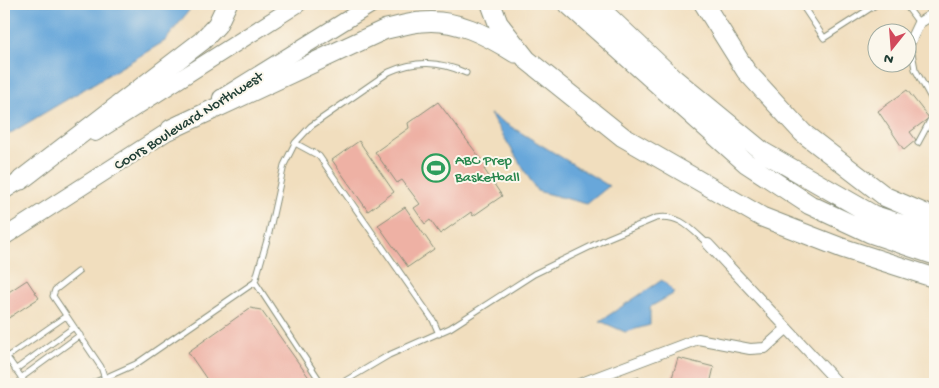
<svg xmlns="http://www.w3.org/2000/svg" width="939" height="388" font-family="'Gochi Hand',sans-serif">
	<style>
		.water { fill: #68a7da; stroke: #447287 }
		.building { fill: #eeb1a4 }
		.lines { fill: none; stroke-linecap: round; stroke-linejoin: round }
		.service-casing { stroke: #888e79; stroke-width: 7 }
		.minor-casing { stroke: #888e79; stroke-width: 12 }
		.primary-casing { stroke: #888e79; stroke-width: 18 }
		.motorway-casing { stroke: #888e79; stroke-width: 21 }
		.service { stroke: #fff; stroke-width: 5 }
		.minor { stroke: #fff; stroke-width: 10 }
		.primary { stroke: #fff; stroke-width: 16 }
		.motorway { stroke: #fff; stroke-width: 19 }
		.labels { text-anchor: middle; stroke-width: 4; stroke-linejoin: round; paint-order: stroke }
		.street-label { font-size: 15px; fill: #1f3d34; stroke: #fbf7ec }
		.leisure-label { font-size: 15px; fill: #27864d; stroke: #fbf7ec; text-anchor: start }
	</style>
	<rect width="100%" height="100%" fill="#fbf7ec"/>
	<filter id="ink" filterUnits="userSpaceOnUse"><feTurbulence type="fractalNoise" baseFrequency=".02" numOctaves="2"/><feDisplacementMap in="SourceGraphic" scale="10" xChannelSelector="R" yChannelSelector="G"/><feConvolveMatrix kernelMatrix="1 2 1 2 8 2 1 2 1" color-interpolation-filters="sRGB"/></filter>
	<filter id="wash" filterUnits="userSpaceOnUse"><feTurbulence type="fractalNoise" baseFrequency=".0096" numOctaves="4" result="noise"/><feDisplacementMap in="SourceGraphic" scale="20" xChannelSelector="R" yChannelSelector="G"/><feGaussianBlur stdDeviation="1.12" result="paint"/><feColorMatrix in="noise" values="0 0 0 0 0 0 0 0 0 0 0 0 0 0 0 0 0 1.4 0 .05"/><feComposite in="paint" operator="in"/></filter>
	<g filter="url(#wash)">
		<rect width="100%" height="100%" fill="#f1debe"/>
		<!-- water -->
		<path class="water" d="M4 4H194L165 41 4 137Z
			M490 114 609 186 587 204 537 191Z
			M662 280 675 293 650 307V325L625 332 600 321Z"/>
		<g id="blocks">
			<!-- building -->
			<path class="building" d="M907 90 929 118 910 132 916 140 904 150 878 111Z
				M438 102 487 167 484 169 502 196 473 216 471 212 440 234 430 220 425 224 414 208 420 204 402 180 397 183 375 152 409 128 408 123Z
				M359 141 394 192 368 211 332 160Z
				M405 207 434 249 408 267 378 225Z
				M27 280 39 298 4 321V295Z
				M250 308 261 310 310 379 302 384H210L188 352Z
				M678 358 714 367 710 384H684L671 381Z
				M639 377 641 384H611Z"/>
		</g>
	</g>
	<g filter="url(#ink)">
		<use href="#blocks" fill-opacity="0" stroke="#888e79" stroke-width="1"/>
		<g class="lines">
			<!-- service casing -->
			<g class="service-casing">
				<path id="service" d="M810 4 804 8 824 38 877 4
					M905 4 919 23
					M910 42 915 69 931 98 933 107 932 117 918 143
					M295 143 319 156 433 320 439 334
					M78 272 55 290 53 296 101 367 105 379
					M255 282 322 384
					M4 353 26 384
					M7 357 66 316
					M15 370 74 327
					M21 378 80 335
					M91 384 136 364 255 282 269 233 284 165 295 143 311 126 389 72C416 60 439 61 466 73
					M340 384 389 355 450 328 534 274 608 238 656 218C679 213 692 230 708 244"/>
			</g>
			<!-- minor casing -->
			<g class="minor-casing">
				<path id="minor" d="M910 42 919 23 935 13
					M708 244 839 384
					M579 384 698 339 750 349 765 348 786 329"/>
			</g>
			<!-- primary casing -->
			<g class="primary-casing">
				<path id="primary" d="M221 98 372 4
					M95 133 298 4
					M4 191 32 173
					M4 237 181 123"/>
			</g>
			<!-- motorway casing -->
			<g class="motorway-casing">
				<path id="motorway" d="M491 4 498 23 527 60 623 137 762 217 842 248 935 278
					M568 4 746 163 810 205 870 233 935 255
					M595 4 672 77 763 152 873 215 935 235
					M704 4 746 71 803 133 886 197 935 218
					M171 129 386 29C397 27 409 23 421 22 455 18 487 35 515 53
					M21 180 202 41 217 25 227 4"/>
			</g>
			<!-- service -->
			<use href="#service" class="service"/>
			<!-- minor -->
			<use href="#minor" class="minor"/>
			<!-- primary -->
			<use href="#primary" class="primary"/>
			<!-- motorway -->
			<use href="#motorway" class="motorway"/>
		</g>
	</g>
	<!-- icons -->
	<defs>
		<g id="stadium-ring" transform="scale(1.4375)"><circle r="9.5" fill="#fbf7ec" stroke="#2e9e5b" stroke-width="1.5"/><path d="M0-5a6.5 5 0 1 0 0 10a6.5 5 0 1 0 0-10ZM-3.5-1.8h7v3.6h-7Z" fill="#2e9e5b"/></g>
	</defs>
	<g fill-rule="evenodd">
		<use href="#stadium-ring" x="436" y="168"/>
	</g>
	<g class="labels">
		<!-- street labels -->
		<g class="street-label">
			<text transform="translate(188 120) rotate(-32)" y="5">Coors Boulevard Northwest</text>
		</g>
		<!-- leisure labels -->
		<g class="leisure-label">
			<text x="455" y="164">ABC Prep<tspan x="455" dy="17">Basketball</tspan></text>
		</g>
	</g>
	<!-- margin -->
	<rect width="939" height="388" fill="none" stroke="#fbf7ec" stroke-width="20"/>
	<!-- north arrow -->
	<g transform="translate(892 48) rotate(197)"><circle r="24" fill="#fbf7ec" stroke="#a3ada2"/>
	<path d="M0-4L9 19L0 12L-9 19Z" fill="#d1495b"/>
	<text y="-8" font-size="14" font-weight="bold" text-anchor="middle" fill="#1f3d34">N</text>
	</g>
</svg>
